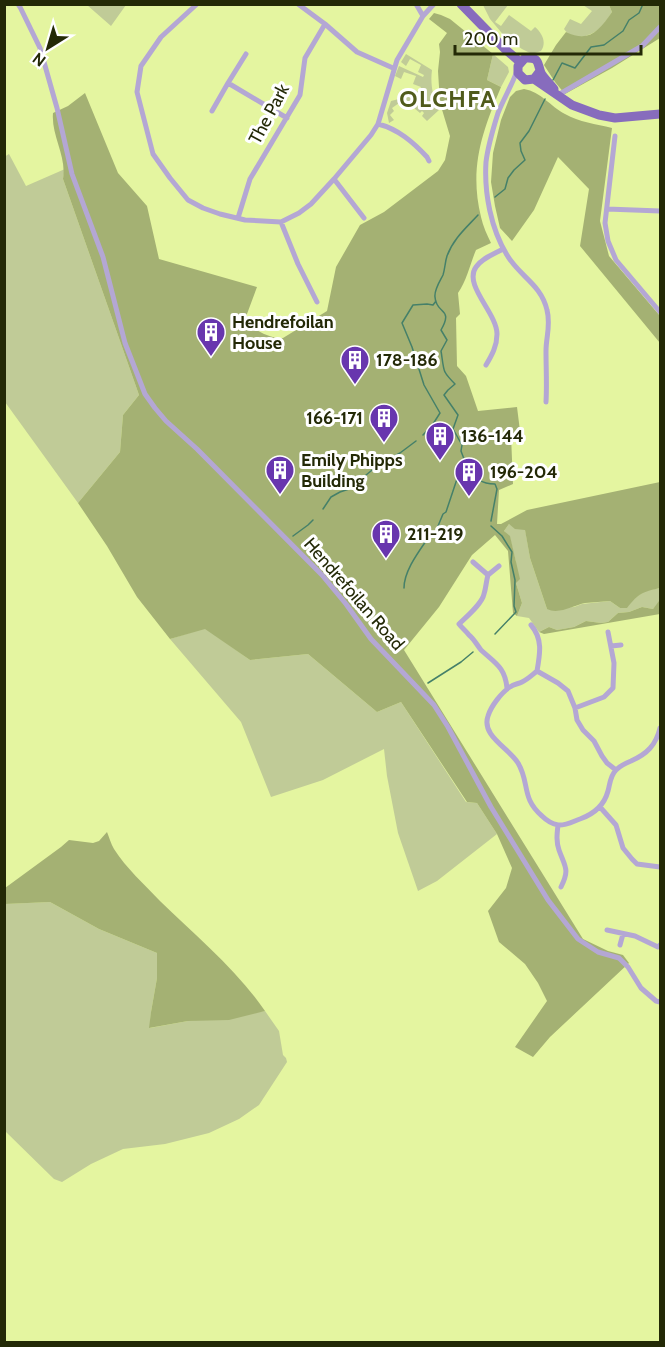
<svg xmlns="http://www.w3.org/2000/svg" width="665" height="1347" font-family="Cabin,sans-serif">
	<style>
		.green { fill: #c0cb97 }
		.forest { fill: #a4b173 }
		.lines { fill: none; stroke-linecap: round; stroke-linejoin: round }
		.stream { stroke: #458069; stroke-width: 1.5 }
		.minor { stroke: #b4a7d4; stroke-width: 5 }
		.primary { stroke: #876cbd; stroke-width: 9 }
		.labels { text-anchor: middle; stroke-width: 6; stroke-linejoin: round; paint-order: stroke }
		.street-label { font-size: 18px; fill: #232906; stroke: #fff }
		.poi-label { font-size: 18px; font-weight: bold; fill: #232906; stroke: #fff; text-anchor: start }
		.district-label { font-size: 24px; font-weight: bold; letter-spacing: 1.5px; fill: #505b1c; stroke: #fff }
	</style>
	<rect width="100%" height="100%" fill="#e4f5a0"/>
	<!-- green -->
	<path class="green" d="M87 5H126L111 26Z
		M483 5H508L495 22 501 26 509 15 531 31 535 27C542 33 547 42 541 51L532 54 522 49 506 38 490 19Z
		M583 5H609L612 12C609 16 607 21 603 25 593 36 574 43 564 29L570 19 581 24 592 11Z
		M406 54 432 70C430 84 433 98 439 110L427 121 422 116 424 113 422 111 420 113 414 108 416 105 412 101 407 107 402 101 392 108 394 111 390 115 394 120 389 123 387 113 391 101 410 96 413 89 419 92 421 87 413 84 416 76 404 72 401 79 395 76 399 66 423 77 424 75 418 72 421 65 410 59 406 66 401 62Z
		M493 54 508 67 509 72 501 87 487 80Z
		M9 154 26 186 65 169 63 179 139 395 123 415 120 452 78 503 5 402 4 157Z
		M509 524 525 529 530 558 547 609 574 607 582 604 610 601 620 608 645 591 660 588V601L653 609 642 607 629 612 618 613 608 622 601 623 586 621 574 627 557 630 549 627 539 632 529 618 517 616 522 603 516 583V562L510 538 504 531Z
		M205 628 250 660 308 654 377 712 401 702 466 802 477 803 497 834 437 881 418 891 398 833 387 776 384 749 323 780 271 797 241 722 170 639Z
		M50 902 99 929 157 953V978L151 1012 150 1028 188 1021 265 1011 279 1031 283 1055 286 1058 287 1062 259 1105 239 1119 209 1133 165 1144 123 1149 91 1164 62 1182 54 1179 5 1131 4 904Z"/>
	<!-- forest -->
	<path class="forest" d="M609 5H660V38L612 68 565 94 555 82 544 65 556 45 566 32C589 43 599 31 612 12Z
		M434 13 441 15 450 19 493 54 487 80 501 87C482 132 469 168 481 217 483 226 487 235 491 243L476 250C470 264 467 280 458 293L460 314 456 318 457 366 466 376 478 411 517 407 520 431 511 435 513 484 499 490 497 524H501L527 510 660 482V588C642 592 639 593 627 608H620L610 601C602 602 594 602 585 603 574 605 559 615 547 609L530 558 525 530 515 529 509 524 504 531 510 536 520 579 516 583 522 603 517 616 513 613 508 551 495 535 472 555 439 607 404 650 583 939 608 951 623 955 629 963 550 1037 533 1057 515 1047 547 1001 538 983 525 964 499 942 488 911 506 888 512 868 497 834 477 803 467 802 401 702 377 712 308 654 250 660 205 629 170 639 137 597 107 546 78 503 120 452 123 415 139 395 63 179C67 156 51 136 53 113L68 106 85 93 118 173 147 206 159 259 257 287 244 322C256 329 268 339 283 338L327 311 336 267 360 225 384 212 438 171 445 160 450 136 440 103 438 71 440 52 439 44 447 33 429 19Z
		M524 89C541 92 550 106 565 114 579 122 596 124 612 128L600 221 609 256 660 316V343L580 246 589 189 558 157 534 210 512 241 500 228 495 206 491 182 493 153 501 120 510 97 516 91Z
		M659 601H660V614L544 634 539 632 549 627 557 630 574 627 586 621 601 623 608 622 618 613 629 612 642 607 653 609Z
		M107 832C109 837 111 844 114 849 126 868 145 885 160 901 196 936 237 970 265 1011L229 1020 188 1021 149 1028 151 1012 157 978V953L99 929 50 902 5 904V888L61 847 69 840 93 843 99 841Z"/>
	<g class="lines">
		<!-- stream -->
		<path class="stream" d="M553 80 562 63 575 68 591 47 604 45 623 31 629 20 639 13 643 4
			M495 197 505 189 508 178 514 170 525 160 521 151 520 143 529 131 545 99
			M478 215C466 228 453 239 447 256 445 262 445 269 443 275 440 281 434 290 435 297 436 315 454 307 441 330L447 340 441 351C442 356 443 369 445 372 447 376 452 381 455 384L448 390 444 395 458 415 453 429 462 445 461 451 464 459 462 464C473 475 478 484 495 484L497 489 491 521
			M423 435 433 424 440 413 424 385 412 347 402 323 413 305 427 304 433 305 436 301
			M323 509 331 497 340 492 349 489 377 466 400 453 416 441
			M438 526 443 514 446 512 462 464
			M491 526 502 536 512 552 511 562 515 580 514 606 516 612 495 634
			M293 536 308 525 313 520
			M404 588C404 572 417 554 426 541
			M428 683 461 662 473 652"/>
		<!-- minor -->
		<path class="minor" d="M18 4 20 7 40 48 57 108 72 174 103 257 125 343 145 394 155 408 166 421 197 449 322 575 346 604 371 639 434 705 448 727 491 807 548 900 578 939 598 952 619 958 628 967 641 988 656 1001 660 1002
			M197 4 161 37 141 66 137 92 153 154 170 178 188 200 203 208 220 214 245 220 281 222 299 213 311 204 334 179 371 135 378 124 397 60 423 16 434 4
			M298 4 325 24 357 52 393 68
			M416 4 423 16
			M517 71C512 85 504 98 498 113 493 129 488 145 486 162 484 193 491 229 507 255 519 276 541 284 547 310 551 325 546 337 546 351 546 368 547 385 546 402
			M228 83 246 54
			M558 95 642 46 660 27
			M212 111 228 83 287 118
			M378 124C398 129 413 142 427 157L429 161
			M615 136 605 223 608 241 616 260 660 312
			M334 179 364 218
			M607 209 660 211
			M238 218 250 179 300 95 305 58 325 24
			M281 222 298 264 317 302
			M486 365C492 355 497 346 497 334 497 313 463 285 476 267 482 258 494 254 503 249
			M473 562 488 575 499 566
			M488 575C486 582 486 588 484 594 482 604 466 617 459 624 462 628 466 631 469 635 474 639 477 645 481 650 495 663 505 667 507 688
			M531 625C543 639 540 654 537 671 532 675 528 679 522 682 518 684 514 684 510 687 502 692 491 706 488 716 481 736 509 748 518 763 530 783 521 798 542 816 546 820 553 824 558 825 565 826 574 821 580 819 594 814 604 806 608 791 610 784 610 776 616 770 620 766 626 763 631 761 647 754 656 745 660 728
			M611 646 621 645
			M537 671 558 683 568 691 575 708 577 720 583 730 594 741 602 756 607 763 616 770
			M575 708 604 697 613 688 614 663 608 632
			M600 807 616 825 623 848 632 859 637 864 660 867
			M558 825C557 834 556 841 559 850 565 867 570 869 561 887
			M607 930 635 936 658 947 660 945
			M620 945 623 934"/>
		<!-- primary -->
		<path class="primary" d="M461 4 505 49 520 62
			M540 71 534 79 525 80 518 73V66L525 58C540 57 537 63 541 73 544 78 550 84 554 89
			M534 79 572 105 599 115 615 118 660 114"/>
	</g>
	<!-- icons -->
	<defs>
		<g id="building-pin" transform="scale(1.5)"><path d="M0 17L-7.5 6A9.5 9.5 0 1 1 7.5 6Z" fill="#6836ae" stroke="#fff"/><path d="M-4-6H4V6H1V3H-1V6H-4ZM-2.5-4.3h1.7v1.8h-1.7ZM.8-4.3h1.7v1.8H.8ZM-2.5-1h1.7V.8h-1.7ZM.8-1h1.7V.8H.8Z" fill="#fff"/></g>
	</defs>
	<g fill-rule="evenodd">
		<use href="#building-pin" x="211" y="332"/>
		<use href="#building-pin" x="355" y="360"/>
		<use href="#building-pin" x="384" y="418"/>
		<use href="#building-pin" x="440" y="436"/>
		<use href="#building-pin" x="280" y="470"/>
		<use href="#building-pin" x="469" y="472"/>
		<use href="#building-pin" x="386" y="534"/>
	</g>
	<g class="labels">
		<!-- street labels -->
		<g class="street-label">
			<text transform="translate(269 114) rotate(-62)" y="6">The Park</text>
			<text transform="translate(354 594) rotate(49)" y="6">Hendrefoilan Road</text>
		</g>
		<!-- poi labels -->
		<g class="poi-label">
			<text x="232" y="328">Hendrefoilan<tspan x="232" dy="21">House</tspan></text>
			<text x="376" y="366">178-186</text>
			<text x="363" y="424" text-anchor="end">166-171</text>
			<text x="461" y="442">136-144</text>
			<text x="301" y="466">Emily Phipps<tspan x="301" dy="21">Building</tspan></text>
			<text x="490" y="478">196-204</text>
			<text x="407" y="540">211-219</text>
		</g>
		<!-- district labels -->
		<g class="district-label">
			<text x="448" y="107">OLCHFA</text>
		</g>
	</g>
	<!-- border -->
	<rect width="665" height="1347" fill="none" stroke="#232906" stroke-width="12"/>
	<!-- north arrow -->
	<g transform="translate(48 48) rotate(217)" stroke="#ffffff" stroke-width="4.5" paint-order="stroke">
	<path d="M0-4.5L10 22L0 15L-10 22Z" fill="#232906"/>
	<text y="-9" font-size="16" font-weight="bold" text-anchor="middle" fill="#232906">N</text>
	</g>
	<!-- scale -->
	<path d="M455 45v9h186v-9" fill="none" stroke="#232906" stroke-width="3"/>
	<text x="464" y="45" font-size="18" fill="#232906" stroke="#ffffff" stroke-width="4.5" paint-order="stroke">200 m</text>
</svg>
